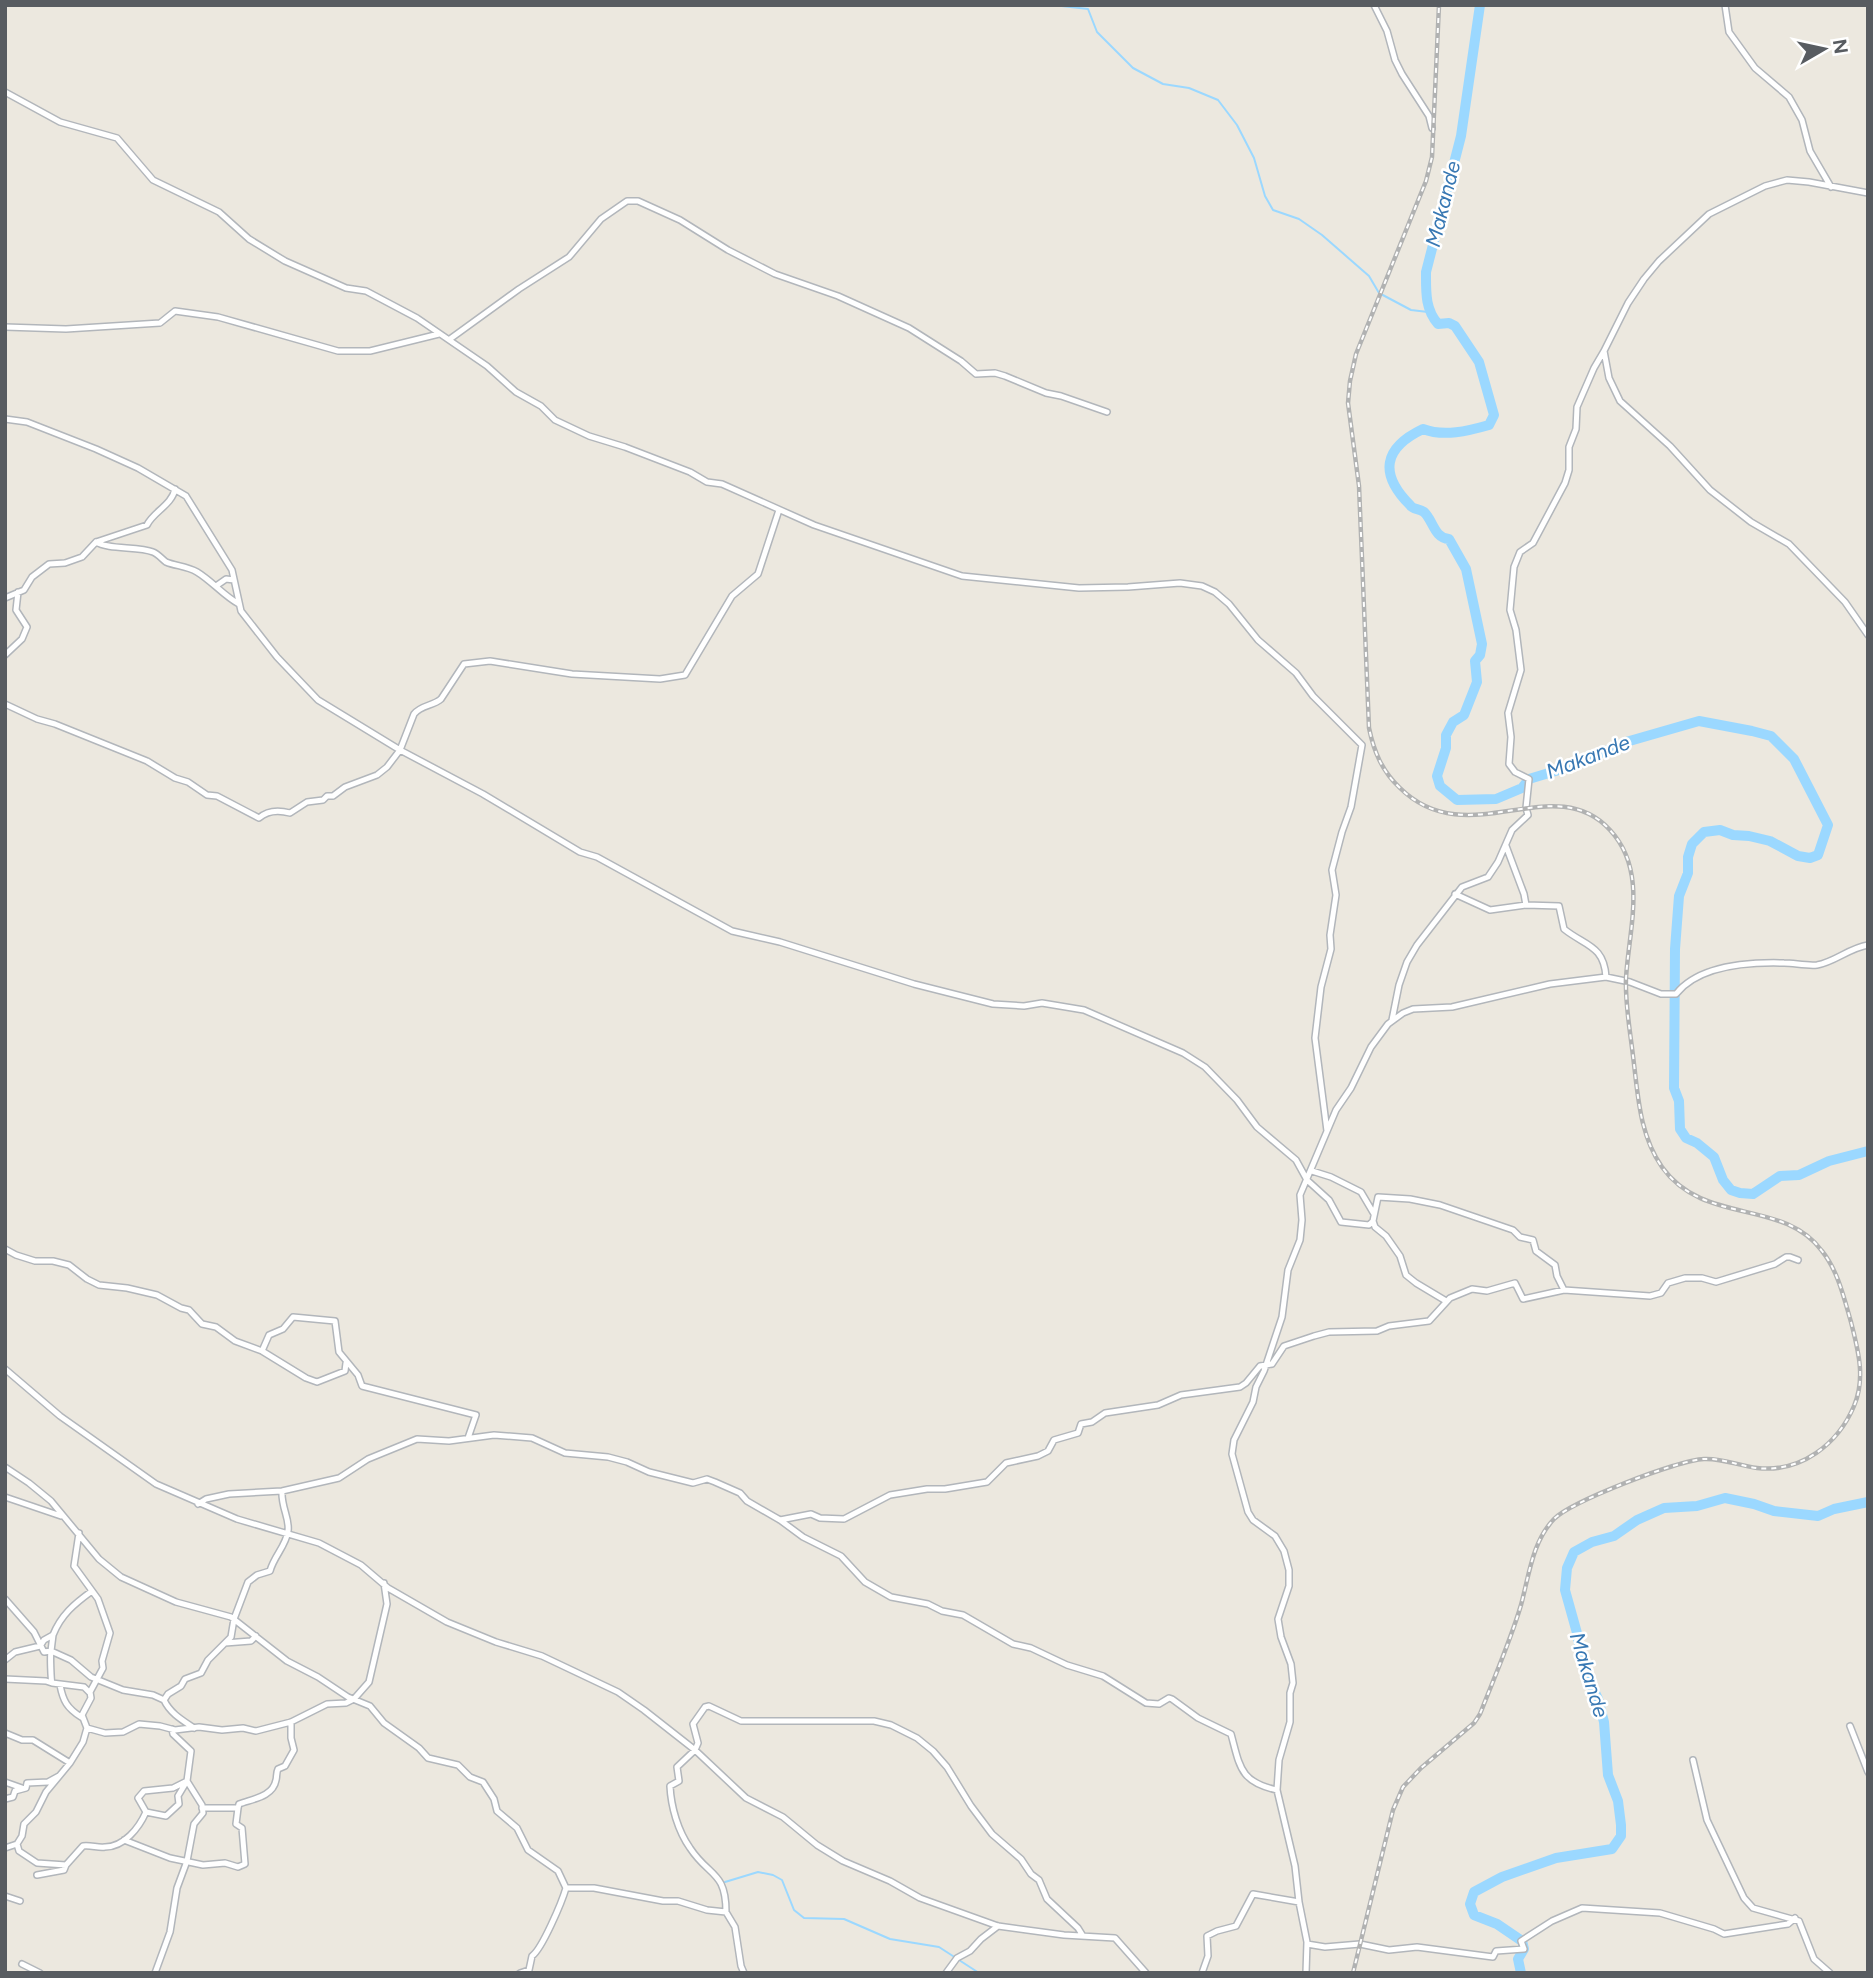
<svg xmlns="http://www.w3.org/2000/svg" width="1873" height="1978" font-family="Figtree,sans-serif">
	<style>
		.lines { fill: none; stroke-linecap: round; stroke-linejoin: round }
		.stream { stroke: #9bd8ff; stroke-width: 2 }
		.river { stroke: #9bd8ff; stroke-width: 10 }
		.minor-casing { stroke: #b2b6bb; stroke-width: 8 }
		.minor { stroke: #fff; stroke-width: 5 }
		.rail-casing { stroke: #b1b2b2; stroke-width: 4.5 }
		.rail { stroke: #fff; stroke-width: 2; stroke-dasharray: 5; stroke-linecap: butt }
		.labels { text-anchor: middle; stroke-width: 5; stroke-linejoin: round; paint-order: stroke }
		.water-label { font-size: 21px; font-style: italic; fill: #3878b3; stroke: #fff }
	</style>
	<rect width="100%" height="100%" fill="#ece8df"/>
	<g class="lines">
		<!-- stream -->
		<path class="stream" d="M1053 5 1088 9 1097 32 1133 68 1163 84 1189 88 1218 100 1237 125 1254 158 1265 196 1273 210 1299 219 1322 235 1369 276 1379 293 1411 310 1428 312
			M725 1882 758 1872 773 1875 782 1880 794 1910 804 1918 844 1919 890 1939 939 1947 979 1973"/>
		<!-- river -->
		<path class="river" d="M1480 5 1461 136 1426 272C1426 292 1425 309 1438 324L1449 323 1455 326 1479 362 1494 415 1489 425C1468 431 1444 437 1423 429 1383 448 1379 474 1410 505 1413 510 1419 508 1424 512 1433 520 1434 538 1449 539L1466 569 1482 644 1480 655 1475 661 1477 682 1464 715 1453 722 1446 735V748L1437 776 1440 786 1457 800 1496 799 1522 788 1529 779 1572 766 1626 742 1699 721 1752 731 1771 736 1794 759 1828 825 1818 855 1810 858 1798 856 1770 841 1749 836 1733 835 1720 830 1704 832 1692 844 1688 857V873L1679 896 1675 949 1674 1088 1679 1101 1680 1129 1686 1138 1697 1143 1714 1157 1723 1180 1731 1190 1740 1193 1753 1194 1780 1176 1799 1175 1829 1161 1868 1151
			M1521 1973 1518 1959 1524 1949 1522 1941 1497 1924 1474 1915 1470 1904 1474 1892 1502 1877 1556 1858 1612 1849 1621 1836V1825L1618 1801 1608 1775 1604 1722 1598 1699 1583 1666 1577 1633 1565 1590 1567 1568 1574 1552 1592 1542 1614 1536 1637 1520 1664 1508 1697 1506 1725 1498 1754 1504 1774 1511 1818 1516 1834 1509 1868 1502"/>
		<!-- minor casing -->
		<g class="minor-casing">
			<path id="minor" d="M1374 5 1387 31 1395 60 1402 74 1429 116 1432 128
				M1725 5 1729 32 1755 68 1789 97 1802 120 1810 151 1831 187
				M5 92 60 122 117 138 153 180 219 212 249 239 285 261 346 288 366 291 417 318 487 366 516 392 541 406 555 420 589 436 625 447 690 472 707 482 722 484 814 525 962 576 1079 588 1128 587 1180 583 1202 586 1215 592 1229 604 1258 640 1296 673 1313 696 1362 745 1351 807 1342 832 1332 870 1336 895 1330 935 1331 949 1321 987 1315 1038 1327 1131
				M1868 193 1809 182 1787 180 1765 186 1709 214 1659 261 1644 279 1628 303 1604 351 1609 378 1620 401 1670 446 1710 490 1751 522 1789 544 1845 602 1868 635
				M5 327 66 329 160 323 175 311 218 317 338 351H370L439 334
				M450 339 519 289 569 257 601 219 627 201H638L680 220 728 250 775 274 838 296 909 328 961 361 976 374 995 373 1005 376 1046 393 1061 396 1107 412
				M5 419 27 422 96 449 138 468 186 496 232 570 241 611 277 657 318 700 400 750 483 794 580 852 597 857 732 931 780 942 914 984 993 1004 1024 1006 1042 1003 1084 1010 1183 1053 1205 1067 1237 1100 1257 1127 1296 1160 1307 1180 1329 1200 1341 1222 1369 1225 1373 1221 1378 1197 1410 1199 1440 1205 1513 1230 1520 1237 1533 1240 1536 1251 1555 1265 1557 1276 1564 1290
				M96 542C108 550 139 546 153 552 158 554 162 559 166 562 175 566 187 566 197 572 212 581 224 596 239 604
				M216 586 226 579 234 580
				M5 598 24 590 32 577 49 564 65 563 82 557 96 542 147 525C153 512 172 505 175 489
				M5 655 22 639 27 627 16 610 18 592
				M5 704 37 719 55 724 147 761 175 778 188 782 207 795 217 796 259 818C268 810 279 810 290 813L307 802 323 800 327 796H333L345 787 377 775 387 767 400 750 414 714C421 705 433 706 441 699L464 664 490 661 572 674 660 679 685 675 732 596 758 574 779 510
				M1506 846 1524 894 1526 905
				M1455 894 1490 910 1526 905 1559 906 1564 929C1585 946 1604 945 1606 977
				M1392 1020 1399 985 1407 962 1417 945 1462 887 1488 877 1498 862 1512 830 1528 815 1526 808 1529 779 1515 772 1509 764 1511 737 1508 713 1521 670 1516 630 1510 610 1514 567 1520 552 1533 543 1565 483 1569 470V447L1576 429 1577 407 1594 368 1604 351
				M1312 1171 1331 1177 1361 1192 1374 1214
				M1373 1221 1375 1227 1386 1236 1400 1256 1406 1275 1416 1283 1446 1301
				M5 1249 16 1255 35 1261H53L69 1265 87 1279 99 1285 127 1288 157 1295 181 1308 189 1310 202 1324 216 1327 235 1341 262 1351 306 1378 317 1382 345 1371 346 1363
				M262 1351 269 1335 283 1329 293 1317 335 1321 339 1352 358 1375 362 1386 476 1415 468 1438
				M5 1369 60 1416 156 1484 237 1519 319 1543 361 1565 388 1588 447 1622 496 1642 542 1656 618 1692 644 1710 695 1750 746 1798 783 1817 817 1845 843 1861 890 1881 920 1898 998 1926 1064 1935 1115 1938 1146 1973
				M5 1467 29 1483 51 1501 99 1559 121 1577 176 1602 231 1617 287 1661 318 1677 348 1697 370 1706 384 1723 419 1748 428 1758 458 1765 470 1777 483 1782 494 1799 497 1811 517 1828 528 1850 558 1871 566 1888C562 1902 542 1949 532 1956L529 1970 520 1973
				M5 1497 61 1516
				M198 1504 206 1499 229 1494 282 1491 339 1478 368 1459 417 1439 449 1441 494 1435 532 1438 565 1453 608 1457 627 1462 649 1472 693 1483 707 1479 715 1482 740 1493 747 1501 780 1520 803 1537 841 1556 865 1582 891 1597 928 1604 942 1611 963 1615 1013 1644 1031 1648 1067 1665 1103 1676 1146 1703 1159 1704 1169 1698 1172 1699 1198 1718 1231 1734C1240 1767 1240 1782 1277 1790
				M780 1520 811 1514 820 1518 844 1519 890 1495 927 1489H945L987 1482 1006 1463 1038 1456 1048 1451 1054 1440 1078 1433 1081 1424 1092 1422 1105 1413 1158 1405 1181 1395 1240 1387 1246 1383 1260 1366 1272 1364 1284 1346 1314 1336 1329 1332 1377 1331 1389 1326 1429 1321 1450 1298 1472 1289 1487 1291 1515 1283 1523 1299 1564 1290 1650 1296 1661 1293 1668 1283 1685 1278H1702L1716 1282 1775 1264 1786 1257H1790L1798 1260
				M5 1599 34 1632 44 1652 51 1651 53 1635
				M225 1643 231 1637 234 1619 248 1582 257 1575 270 1571C274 1556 286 1546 288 1531 290 1519 281 1507 282 1491
				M51 1651 71 1660 91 1677 123 1690 153 1695 164 1700
				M51 1652C50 1655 51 1681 52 1683L84 1687 90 1693
				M5 1660 15 1652 40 1646 44 1640 53 1635C61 1615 74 1604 92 1591
				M5 1679 46 1681 52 1683
				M60 1685C63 1701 67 1708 81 1717
				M1850 1726 1868 1772
				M87 1728 105 1733 123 1732 139 1724 160 1726 175 1730 199 1727 222 1730 243 1728 256 1731 291 1722 327 1704 346 1703 354 1699 369 1682 387 1604 384 1583
				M194 1728C182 1720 170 1713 164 1700L168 1694 181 1686 185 1679 201 1673 208 1660 225 1643 251 1641 256 1636
				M172 1729 173 1734 191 1751 187 1781 178 1796 179 1804 166 1816 146 1812 138 1798 144 1791 173 1788 187 1781
				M5 1733 22 1740H33L70 1763
				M1693 1760 1707 1820 1744 1898 1753 1908 1799 1921 1814 1959 1830 1973
				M5 1782 22 1788
				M5 1799 13 1797 15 1791 26 1788 27 1783 48 1782 59 1776
				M202 1808H238L239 1804C252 1799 273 1797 276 1780 277 1777 276 1773 278 1769L285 1766 294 1750 291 1738V1722
				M124 1840 170 1858 189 1862 203 1865 225 1863 238 1867 245 1864 242 1828 236 1824 238 1808
				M5 1848 17 1844
				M66 1865 37 1863 19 1851 17 1844 22 1836 24 1824 36 1812 46 1792 70 1763 83 1742 87 1728 82 1715 91 1698 90 1692 103 1668 102 1661 110 1633 98 1599 74 1566 79 1533
				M37 1875 64 1870 66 1865 83 1846C91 1845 98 1848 105 1847 124 1847 139 1828 146 1812
				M566 1888H594L663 1901H678L707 1910 726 1912 735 1927 741 1966 744 1973
				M5 1896 20 1901
				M726 1912C726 1871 709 1877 690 1848 678 1831 671 1807 670 1786L679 1781 677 1767 695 1750 698 1743 693 1724 705 1707 709 1706 741 1721H874L891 1725 917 1738 933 1751 947 1767 971 1806 992 1834 1021 1859 1031 1874 1039 1880 1047 1899 1078 1928 1083 1936
				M1307 1944 1325 1947 1360 1944 1389 1950 1417 1947 1493 1957 1496 1951 1524 1949 1521 1941 1552 1921 1582 1908 1660 1913 1714 1929 1724 1934 1788 1924 1795 1918
				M22 1964 40 1973
				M155 1973 170 1932 177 1888 187 1861 194 1824 203 1813 202 1805 187 1781
				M946 1973 957 1958 970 1951 981 1939 998 1926
				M1202 1973 1208 1956 1207 1936 1217 1931 1236 1926 1253 1894 1299 1902
				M1306 1973 1307 1942 1299 1902 1295 1866 1277 1790 1279 1760 1290 1722V1693L1293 1683 1291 1664 1281 1637 1278 1619 1289 1586V1570L1284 1551 1275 1536 1253 1520 1248 1512 1232 1454 1234 1440 1253 1402 1256 1387 1264 1371 1282 1317 1288 1270 1300 1240 1302 1220 1300 1195 1336 1110 1351 1088 1371 1047 1388 1024 1403 1013 1413 1009 1452 1007 1550 984 1606 977 1630 982 1661 994H1676C1699 965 1749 962 1784 963 1794 963 1806 966 1817 965 1835 962 1849 948 1868 945"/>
		</g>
		<!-- minor -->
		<use href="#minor" class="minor"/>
		<!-- rail casing -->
		<g class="rail-casing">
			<path id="rail" d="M1353 1973 1393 1810 1403 1787 1421 1768 1474 1723 1480 1714C1494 1678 1510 1642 1521 1605 1529 1576 1532 1542 1554 1519 1572 1501 1678 1460 1704 1459 1723 1458 1739 1466 1757 1468 1801 1473 1838 1444 1854 1406 1866 1378 1858 1350 1851 1322 1844 1298 1838 1271 1822 1251 1783 1198 1704 1226 1662 1167 1639 1134 1638 1094 1633 1056 1630 1030 1625 1004 1626 978 1629 928 1648 871 1610 830 1553 768 1468 855 1400 788 1382 771 1374 752 1369 728L1359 486 1348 403 1350 381 1356 354 1426 181 1432 157 1439 5"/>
		</g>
		<!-- rail -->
		<use href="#rail" class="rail"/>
	</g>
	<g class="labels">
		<!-- water labels -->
		<g class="water-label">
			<text transform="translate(1443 204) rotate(-76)" y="7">Makande</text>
			<text transform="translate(1588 757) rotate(-21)" y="7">Makande</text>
			<text transform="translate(1589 1675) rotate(73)" y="7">Makande</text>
		</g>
	</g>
	<!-- border -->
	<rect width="1873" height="1978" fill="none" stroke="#585c61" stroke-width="14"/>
	<!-- north arrow -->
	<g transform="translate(1824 49) rotate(81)" stroke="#ffffff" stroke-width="5" paint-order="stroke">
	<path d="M0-5L12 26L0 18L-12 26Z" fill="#585c61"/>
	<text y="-10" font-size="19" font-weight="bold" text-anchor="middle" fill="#585c61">N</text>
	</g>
</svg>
